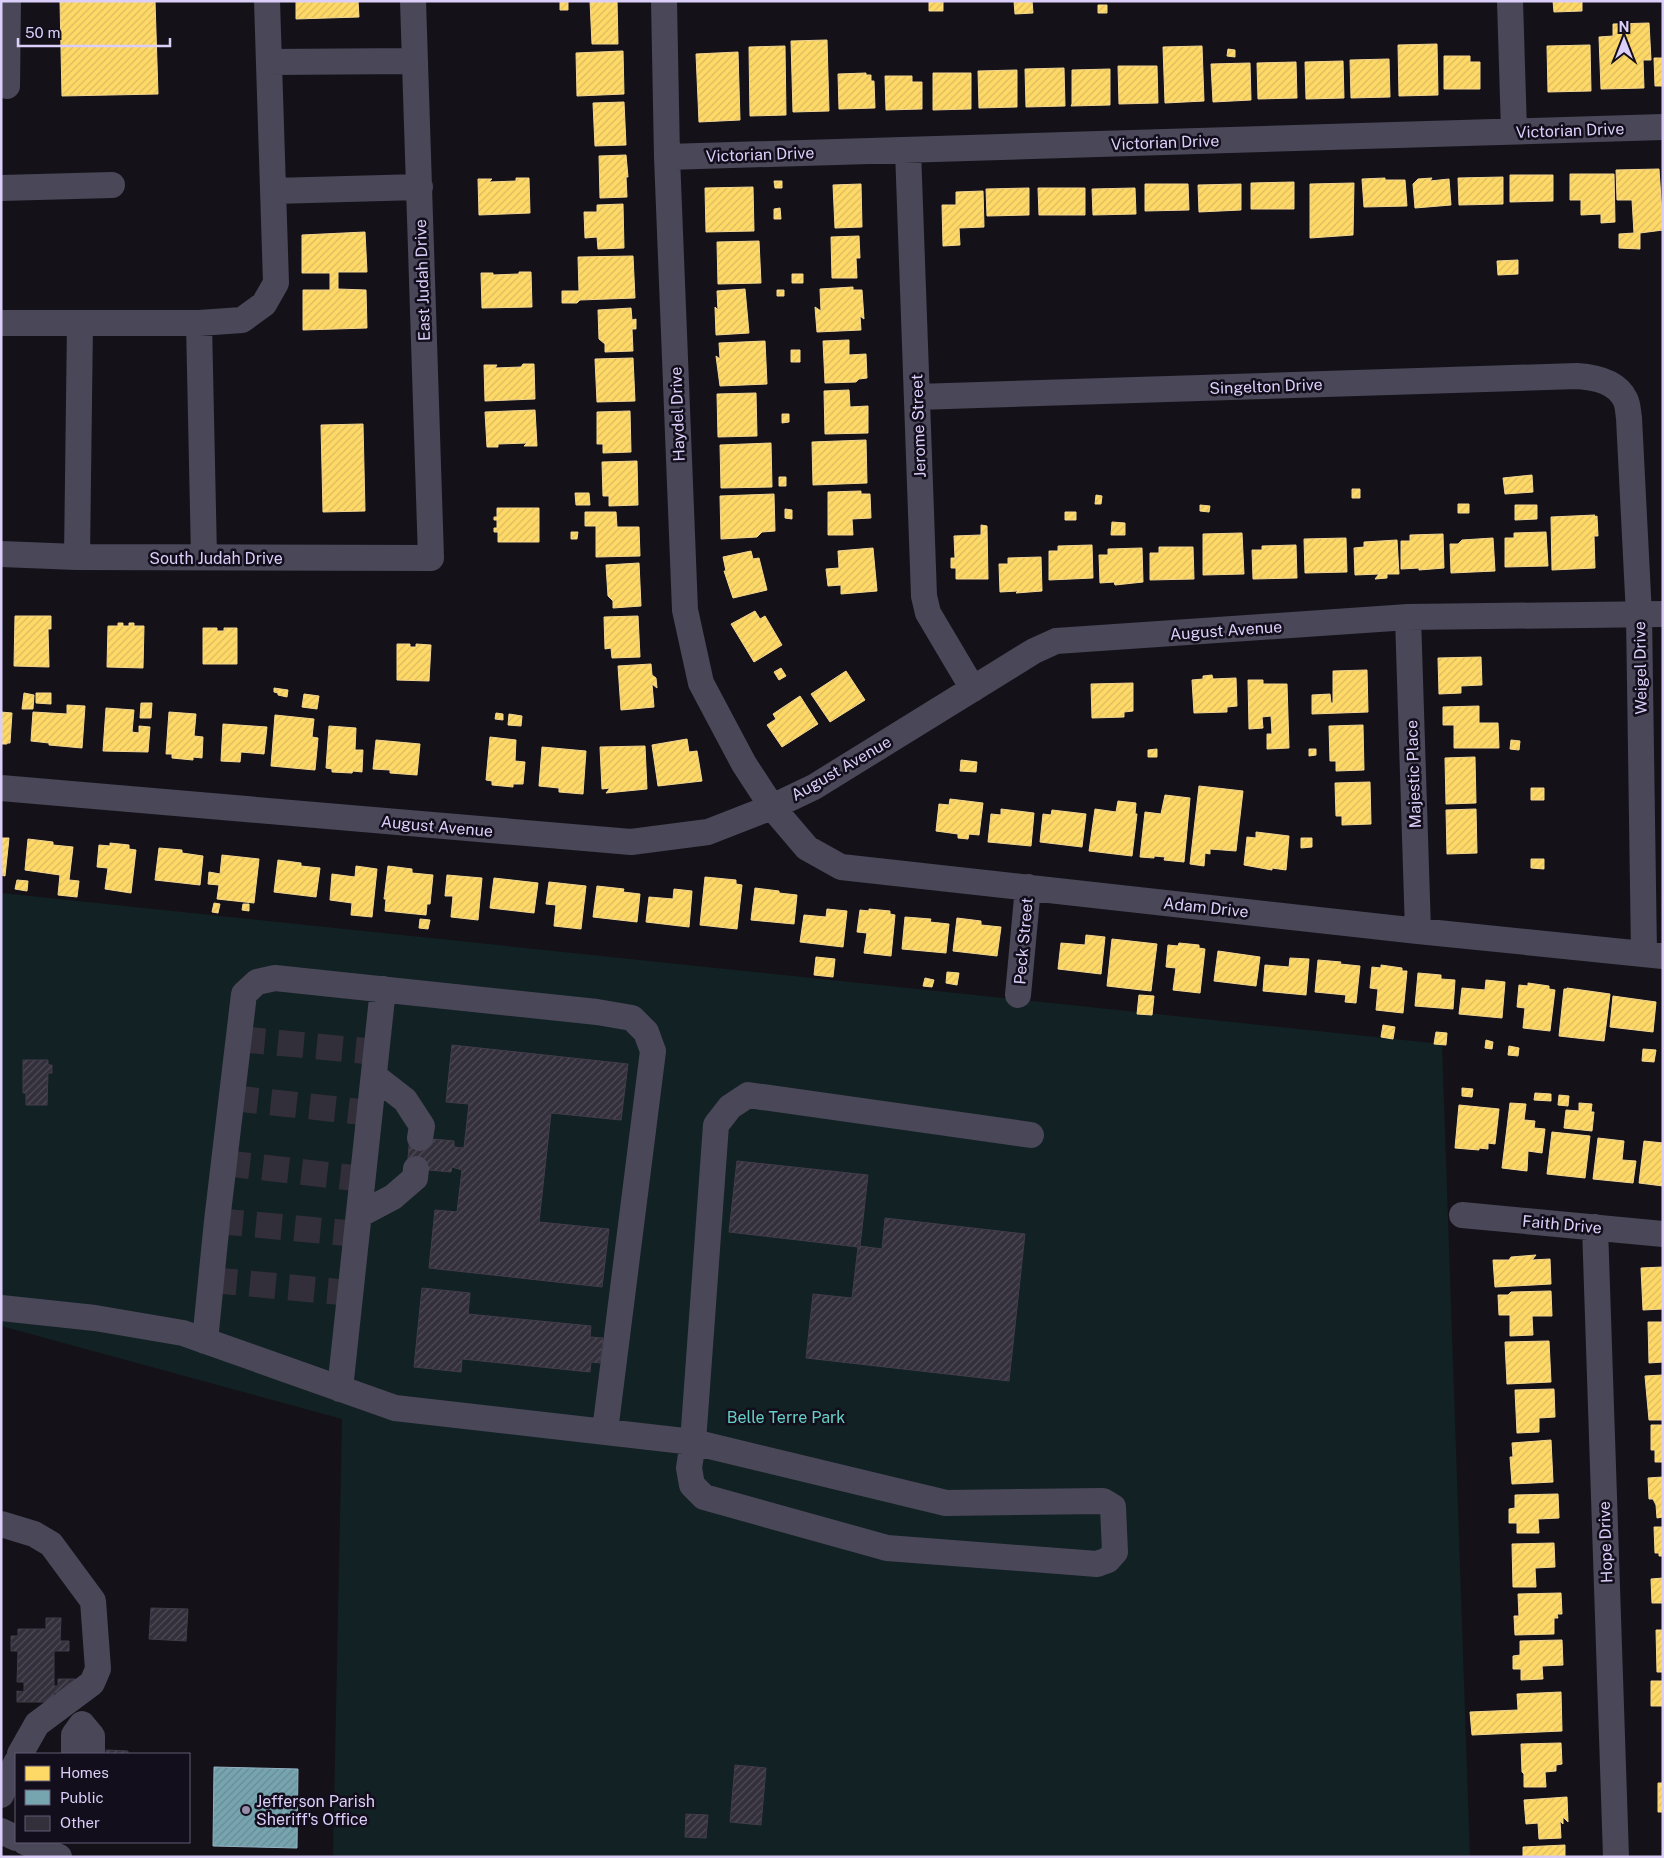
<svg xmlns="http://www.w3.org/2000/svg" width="1664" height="1858" font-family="'Public Sans',sans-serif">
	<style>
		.park { fill: #122123 }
		.homes { fill: url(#homes-hatch); stroke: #f4d692 }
		.public { fill: url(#public-hatch); stroke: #94b2c5 }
		.building { fill: url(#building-hatch); stroke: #423c4b }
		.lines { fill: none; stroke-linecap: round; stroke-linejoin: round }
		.minor-tunnel { stroke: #322e3a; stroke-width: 26; stroke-dasharray: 26 13; stroke-linecap: butt }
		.minor { stroke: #4a4759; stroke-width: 26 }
		.poi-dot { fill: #958daa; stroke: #130e1c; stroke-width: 2 }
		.labels { text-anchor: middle; stroke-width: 5; stroke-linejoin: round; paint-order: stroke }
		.street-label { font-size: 16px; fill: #dbcff9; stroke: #130e1c }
		.park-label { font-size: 16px; fill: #65d0c6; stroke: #130e1c }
		.poi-label { font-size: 16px; fill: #dbcff9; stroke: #130e1c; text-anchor: start }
	</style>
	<defs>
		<pattern id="homes-hatch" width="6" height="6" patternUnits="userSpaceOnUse" patternTransform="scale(1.25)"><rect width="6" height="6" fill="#ffd966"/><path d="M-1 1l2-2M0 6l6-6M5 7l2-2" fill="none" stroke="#d9ba61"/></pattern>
		<pattern id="public-hatch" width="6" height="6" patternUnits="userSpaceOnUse" patternTransform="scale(1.25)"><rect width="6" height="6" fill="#76a5af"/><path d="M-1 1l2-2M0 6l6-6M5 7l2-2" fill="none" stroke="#698b96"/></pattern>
		<pattern id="building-hatch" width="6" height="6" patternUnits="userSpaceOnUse" patternTransform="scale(1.25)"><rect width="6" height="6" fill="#332f3b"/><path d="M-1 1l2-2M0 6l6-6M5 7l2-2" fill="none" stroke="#504c58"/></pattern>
	</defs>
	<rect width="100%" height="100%" fill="#141218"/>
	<!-- park -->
	<path class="park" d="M1 893 1442 1044 1470 1857H333L342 1419 1 1326Z"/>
	<!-- homes -->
	<path class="homes" d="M60 1H155L158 94 62 96Z
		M296 1H358L359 17 296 19Z
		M560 1 568 2V10H560Z
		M590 1H617L618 44H592Z
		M929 1H943V11H929Z
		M1014 1H1032L1033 13 1015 14Z
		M1553 1H1582V11L1554 12Z
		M1098 5H1107V13H1098Z
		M1649 23 1651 60H1643L1644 88 1601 89 1599 37 1613 36V24Z
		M827 40 829 111 793 112 791 41Z
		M1437 44 1438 95 1399 96 1398 45Z
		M1590 45 1591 91 1548 92 1547 46Z
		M785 46 786 115 750 116 749 47Z
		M1202 46 1204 101 1165 103 1163 47Z
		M1228 49 1235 50V57L1227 56Z
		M623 51 624 94 577 96 576 53Z
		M738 52 740 120 699 122 696 54Z
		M1444 56H1470V62H1480V89H1444Z
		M1654 58H1663V86H1655Z
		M1389 59 1390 97 1351 98 1350 60Z
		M1343 61 1344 98 1306 99 1305 62Z
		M1296 62 1297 98 1258 99 1257 63Z
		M1250 63 1251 100 1213 102 1211 64Z
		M1118 66H1157L1158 103 1119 104Z
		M1064 68 1065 106 1026 107 1025 69Z
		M1110 69V105L1071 106 1072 104V70Z
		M1017 70V107L979 108 978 71Z
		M866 73V75H871V81H874L875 108 839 109 838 74Z
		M933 73H971V109L933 110Z
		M885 76H912V82H922V109L886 110Z
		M624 102 626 145 595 146 593 103Z
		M626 155 628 177H626L627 197 600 198 599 156Z
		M1659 169 1663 230 1640 233V249L1619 248V234L1634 233 1632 200H1617L1616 170Z
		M1570 174H1614L1615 222 1601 223V214L1581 215V200H1570Z
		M1510 175H1553V201L1510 202Z
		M1503 177V204L1459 205 1458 178Z
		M516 178H529L530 213 479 215 478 179H492L489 182 516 181Z
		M1385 178V180H1405L1407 206 1364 207 1362 179Z
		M1432 178 1430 181 1449 179 1451 205 1415 208 1413 184 1418 179Z
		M774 181H782V188H775Z
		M1294 182V209H1251V183Z
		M1354 183 1353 235 1310 238V184Z
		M861 184 862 227 835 228 833 185Z
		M1145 184H1188L1189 210 1145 211Z
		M1241 184V210L1199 212 1198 185Z
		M753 187 754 231 706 232 705 188Z
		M1029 188V215L987 216 986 189Z
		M1038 188H1085V215H1039Z
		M1135 188 1136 214 1093 215 1092 189Z
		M983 191 984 227 959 228 960 245 943 246 942 205H956V192Z
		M623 204 624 248 598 249 597 237 585 238 584 212H597V205Z
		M780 208 781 219H774V209Z
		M365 232 367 272H338V289L366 290 367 328 303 330V290H330V273H302V235Z
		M859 236 860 258H856L857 278H832L831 237Z
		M759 241 761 283 718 284 717 242Z
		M633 256 635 298 580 300 577 303H562V291H579L578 257Z
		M1518 260V274L1498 275 1497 261Z
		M519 272H531L532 307 482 308 481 273H493V275L519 274Z
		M792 274H803V283H792Z
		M853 287V290H862L864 319 860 316 861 330 817 332 815 307 821 311 820 289Z
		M745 289 749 333 716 335 715 307 718 310 717 291Z
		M777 290H784V296H777Z
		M631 308 632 320 636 319V329H632L633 351 605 352V344L599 339 598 310Z
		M849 340V355L866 354 867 378 859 379 856 382 825 383 823 341Z
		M765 341 767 384 720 386 716 356 720 359 719 343Z
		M791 350H800V362H791Z
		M633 358 635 401 597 402 595 359Z
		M523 364H534L535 399 485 401 484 365H497L495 368 521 367Z
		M849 390 850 407 868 406V433L825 434 824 391Z
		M756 393 757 436 718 437 717 394Z
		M535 410 537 446H524L527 443 498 444V447H487L485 412Z
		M630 411 631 452 603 453V444H597V412Z
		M782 414H789V422L782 423Z
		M363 424 365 511 323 512 321 425Z
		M866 440 867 483 813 485 812 442Z
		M771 443 772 487 721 488 720 445Z
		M637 461 638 505 609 506V496H603L602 462Z
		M1532 475 1533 492 1505 494 1503 478Z
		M779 477H786V486H779Z
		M1352 489H1360V498H1352Z
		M861 491V494H870L871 518 852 519 853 535H828V492Z
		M575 493H589L590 505H576Z
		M774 494 775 531 762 532 757 537 721 539 720 496Z
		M1096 495 1102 496 1101 504H1095Z
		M1458 504H1469V513H1458Z
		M1200 505 1210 506 1209 512 1200 511Z
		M1515 505H1537V519L1515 520Z
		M497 508H539V542H498V532H494V528H497V520H494V517H497Z
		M785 509 792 510V519L785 518Z
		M585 512H616L617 527H639L640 556 596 557V526H585Z
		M1065 512H1076V520H1065Z
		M1595 515 1594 517 1597 516 1598 536H1594L1595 568 1552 570 1551 517Z
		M1112 522 1125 523V535H1111Z
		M981 525 987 526 988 579H956V568H951V558H955L954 536 981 535Z
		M571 532H578L577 539H571Z
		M1546 532 1548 566 1505 567V538H1514V533Z
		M1242 533 1244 574 1203 575V534Z
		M1443 534 1444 568 1419 570V568L1401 569V541H1410V535Z
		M1346 538 1347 572 1305 573 1304 539Z
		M1493 538 1495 571 1451 573 1450 544H1458L1462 540Z
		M1397 540 1399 574H1387V578L1375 579 1379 574 1355 575 1354 548 1364 547V542Z
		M1092 545 1093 578 1049 580V551H1058V546Z
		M1296 545 1297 578 1253 579 1252 550H1262V546Z
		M1159 547H1193L1194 579 1150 580V553H1159Z
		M873 548 877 591 841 594V585L828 586 826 569 839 568 838 551Z
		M1142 548 1143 582 1115 585 1114 582 1100 583 1099 555H1108V549Z
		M751 551 753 559 759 558 767 590 733 598 724 571H726L723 557Z
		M1041 557 1042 591 1016 593 1018 591 1000 592 999 564H1008V558Z
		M639 563 641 606 613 608V601L608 596 606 565Z
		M755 611 760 619 765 616 782 645 754 662 731 624Z
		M15 616H51V629H48L49 667 14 666Z
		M638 616 640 657 612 658 611 648 605 649 604 617Z
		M118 623H123V626H129V623H134V626H144L143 668 107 667 108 626H118Z
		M203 628H217V631H224V628H237V664H203Z
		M397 644H410V647H416V644L431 645 429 681 397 680Z
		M1481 657 1482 685 1461 686V693L1439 694 1438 658Z
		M651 664 652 675 656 678 657 688 652 684 654 707 621 710 618 666Z
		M781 668 786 676 779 680 774 672Z
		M1367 670 1368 712 1312 714V695L1330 694 1331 703H1333V671Z
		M846 671 865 700 830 722 811 694Z
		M1212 675 1213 679 1236 678 1237 706 1227 707V712L1194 713 1192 680 1203 679V676Z
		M1248 680H1263V684H1287L1289 748 1267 749V734H1272L1271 716 1262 717 1263 728 1249 729Z
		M1133 683V711L1124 712V717L1092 718 1091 684Z
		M274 688 288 690 287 697 278 695V693L274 692Z
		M24 693 34 695 33 709H22Z
		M36 693H51V704L36 703Z
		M304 694 319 696 317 709 302 707Z
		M800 696 818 724 782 747 767 725 776 719 773 714Z
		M141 703H152L151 718H140Z
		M67 705 85 706 82 748 49 745V743L31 741 33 712 67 714Z
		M1479 706V723H1498L1499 748H1454V725H1443V707Z
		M106 708 134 710 132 732 139 733V726L150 727 148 752 103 751Z
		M1 712 12 713 10 743H7V744H1Z
		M169 712 196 714 194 736 203 737 202 758 193 757V760L172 758V754H166Z
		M496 713 503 714V720L495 719Z
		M509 714 522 716 521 726 508 725Z
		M275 715 314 719 312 737 318 738 315 770 271 766Z
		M223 724 267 727 264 754 241 752 240 762 221 761Z
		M1363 725 1364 770 1336 771V761H1330L1329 726Z
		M329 726 356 728 355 750H363L362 772 353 771 352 773 332 772V769L326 768Z
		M490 737 516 740 515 761 525 762 523 784H513V787L492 785V781L486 780Z
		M687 739 689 752 697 751 702 781 658 786 652 745Z
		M376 740 420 744 417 775 390 773V770L373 769Z
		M1511 740 1520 741 1519 750 1510 749Z
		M645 746 647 789 606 793 610 788 602 789 600 747Z
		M542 747 586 751 583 794 559 792V788L539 786Z
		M1157 749V757H1148V750Z
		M1309 749H1316V755L1309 756Z
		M1475 757 1476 803 1446 804 1445 758Z
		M961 760 977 762 976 772 960 771Z
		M1370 782 1371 824 1342 825V816H1336L1335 783Z
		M1199 786 1243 791 1236 851 1210 849V854L1205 853 1204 866 1190 864Z
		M1531 788H1544V800H1531Z
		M1165 795 1190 798 1184 862 1164 860 1165 857 1154 856V858L1140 857 1145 812 1161 814Z
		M950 799 983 803 979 835 969 834 968 839 958 838V834L936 831 939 804 949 805Z
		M1118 801 1136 803 1135 814H1137L1132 856 1089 851 1095 809 1116 812Z
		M1001 809 1034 813 1031 846 988 842 991 814 1001 815Z
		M1476 809 1477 853 1447 854 1446 810Z
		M1052 810 1086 814 1082 847 1040 842 1043 814 1051 815Z
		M1256 832 1289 836 1286 870 1272 868V870L1244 865 1247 837 1256 838Z
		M1 838H9L5 876 1 875Z
		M1301 838H1312V847L1301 848Z
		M28 839 53 842V845L73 847 69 880 79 881 77 897 58 895 60 875 25 870Z
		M110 843 129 845V849L136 850 131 893 105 889 108 868 97 867 99 845 110 846Z
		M159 848 182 850V853L203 856 200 885 155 880Z
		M222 855 259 859 254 903 217 899 219 885 208 884 209 872 220 874Z
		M1531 859H1544V869L1531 868Z
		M278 860 301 863V866L320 868 316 897 274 892Z
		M356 866 377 869 372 917 351 915 352 903 330 900 332 874 355 877Z
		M388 866 412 869V873L433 875 430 904H427L426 915 385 911 386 899H384Z
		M447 875 482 878 478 920 451 917 453 896H445Z
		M705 877 736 880V884L742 885 737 929 700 925Z
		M494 878 538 883 534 913 490 908Z
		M17 880 28 881 27 891 15 889Z
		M549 882 586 886 581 929 554 926 556 905 546 904Z
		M597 886 624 889 623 892 640 894 637 922 593 917Z
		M755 888 779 891V893L797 895 794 924 751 920Z
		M674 889 692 891 689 927 646 922 649 897 673 899Z
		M214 903 220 904 218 913 212 912Z
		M243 904H249V911L242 910Z
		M827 909 847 911 843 947 800 942 804 915 826 917Z
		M869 909 890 911V914L895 915 891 956 864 953 867 933 857 932 860 910 869 911Z
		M905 917 931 919 930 922 949 924 946 953 902 949Z
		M957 918 981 921V925L1001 927 997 956 953 951Z
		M420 919 430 920 428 929 419 928Z
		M1086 935 1105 937 1101 974 1058 969 1061 943 1085 945Z
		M1112 939 1157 944 1151 991 1107 986Z
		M1179 943 1199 945V948L1205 949 1200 993 1173 990 1176 968 1166 967 1168 945 1178 946Z
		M1218 951 1260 957 1256 986 1214 981Z
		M816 957 835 959 833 977 814 975Z
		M1290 958 1309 959 1306 995 1263 991 1265 965 1289 967Z
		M1318 960 1341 962 1340 964 1360 966 1356 1003 1345 1002 1346 995 1315 992Z
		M1381 965 1402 968V971H1407L1403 1013 1376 1010 1378 989 1370 988 1372 967 1381 968Z
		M947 972 959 973 957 985 946 983Z
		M1418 973 1441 975V979L1455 980 1453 1009 1415 1006Z
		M925 978 934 980 932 987 923 986Z
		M1486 980 1505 982 1502 1018 1459 1014 1462 988 1485 990Z
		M1528 983 1549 986V989L1555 990 1550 1031 1523 1028 1525 1008 1517 1007 1519 985 1528 986Z
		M1567 988 1610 994 1604 1041 1559 1036 1564 989H1567Z
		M1139 995 1154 996 1152 1015 1137 1014Z
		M1613 996 1656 1002 1653 1032 1610 1027Z
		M1383 1025 1395 1027 1393 1039 1381 1037Z
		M1436 1032 1447 1033 1446 1045 1434 1044Z
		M1486 1040 1493 1042 1492 1049 1485 1048Z
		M1509 1046 1519 1048 1518 1056 1508 1055Z
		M1643 1049 1656 1050 1654 1062 1642 1061Z
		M1462 1088 1473 1089 1472 1097 1462 1096Z
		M1535 1093 1551 1094V1101L1534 1100Z
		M1559 1095 1569 1096 1568 1106 1558 1105Z
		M1510 1103 1526 1104 1524 1120 1535 1121 1534 1128 1545 1129 1542 1153 1528 1151 1527 1171 1502 1168Z
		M1579 1103 1592 1104 1591 1112H1594L1592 1131 1564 1128 1566 1110 1579 1111Z
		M1459 1105 1499 1109 1495 1144 1488 1143V1149L1479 1148V1150L1455 1148Z
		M1552 1132 1590 1136 1585 1178 1547 1174Z
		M1598 1138 1624 1141 1622 1160 1636 1161 1633 1183 1593 1179Z
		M1644 1141 1663 1143V1186L1639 1183Z
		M1536 1255 1532 1260 1550 1259 1551 1284 1495 1287 1493 1260H1509L1511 1257Z
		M1663 1267V1309L1643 1310 1641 1268Z
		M1551 1291 1552 1316H1532L1533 1335 1510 1336V1315H1499L1498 1295H1508L1511 1292Z
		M1648 1322H1663V1362L1649 1363Z
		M1549 1341 1551 1382 1507 1384 1505 1342Z
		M1663 1375V1420H1649L1645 1376Z
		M1554 1389 1555 1417 1539 1418V1432L1517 1433 1515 1390Z
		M1651 1425H1663V1462H1655V1450H1651Z
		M1551 1440 1553 1482 1512 1484 1510 1457H1513L1512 1443Z
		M1663 1477V1517L1657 1518 1656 1505 1653 1499H1649L1648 1478Z
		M1558 1494 1559 1518 1538 1519 1539 1533H1517V1523H1509V1509L1515 1508V1495Z
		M1654 1527H1663V1556H1659V1553H1655Z
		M1554 1543 1555 1567 1535 1568 1536 1587H1513L1512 1544Z
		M1663 1578V1603H1652L1651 1579Z
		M1561 1593 1562 1614H1557L1558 1618H1554V1634L1515 1635 1514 1616H1519L1518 1594Z
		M1656 1630H1663V1672H1657Z
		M1562 1640 1563 1665 1542 1666 1543 1679 1521 1680V1669H1513V1656L1520 1655V1641Z
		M1651 1681H1663V1706H1651Z
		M1561 1692 1562 1731 1472 1735 1470 1712 1518 1710 1517 1694Z
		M1561 1743 1562 1764 1556 1765V1771L1545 1772 1546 1787H1524V1774L1522 1772 1521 1744Z
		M1658 1783H1663V1812H1658Z
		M1567 1797 1568 1822 1563 1817V1824L1560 1821 1561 1838 1539 1839 1538 1823 1526 1824 1524 1800Z
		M1565 1845V1857H1523V1847Z"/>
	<!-- public -->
	<path class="public" d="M214 1767 298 1769 297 1848 213 1846Z"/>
	<!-- building -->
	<path class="building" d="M452 1045 628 1064 621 1120 551 1113 539 1222 609 1229 602 1287 429 1268 435 1210 457 1212 462 1170 452 1167 451 1172 407 1168 410 1137 454 1141V1147L464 1148 469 1104 446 1102Z
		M23 1060H48V1065H52V1073H48L47 1105H26V1093H23Z
		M737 1161 868 1175 860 1246 882 1249 885 1218 1025 1234 1009 1381 806 1358 813 1294 852 1298 858 1247 729 1232Z
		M422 1288 470 1293 468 1314 591 1326 590 1337 603 1338 600 1363 591 1362 590 1372 462 1359 461 1372 414 1367Z
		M151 1608 188 1609 186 1641 149 1639Z
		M46 1618H61L60 1641H69V1651H54V1686H58V1679H75V1684H67V1693H54V1702H17V1691L24 1692V1682H17L18 1651H11V1636H18V1629H46Z
		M106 1750 128 1751V1754H106Z
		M735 1765 766 1768 761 1825 730 1822Z
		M686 1814 708 1815 706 1838 685 1837Z"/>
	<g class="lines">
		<!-- minor-tunnel -->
		<path class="minor-tunnel" d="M239 1039 376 1052
			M232 1098 370 1113
			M224 1163 363 1179
			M217 1221 357 1234
			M211 1280 350 1293"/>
		<!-- minor -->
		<path class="minor" d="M664 1 667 157 685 610 701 683 744 764 772 807 807 848 841 867 1418 931 1663 956
			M1510 1 1514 131
			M269 62 415 61
			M7 86 8 1
			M908 150 924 596 928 613 973 689
			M667 157 1663 127
			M1 188 112 185
			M273 191 420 187
			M1 323H199L242 320 264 304 276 283 267 1
			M199 323 204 557
			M917 397 1577 376C1594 377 1616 381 1625 399 1628 404 1628 412 1629 418L1639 615 1644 954
			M1 554 77 557 431 558 413 1
			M77 557 80 323
			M1408 617 1418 931
			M1 788 631 842 708 832 772 807 814 787 1034 651 1056 641 1408 617 1663 614
			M1018 995 1028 887
			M374 1076 405 1100 422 1126 420 1138
			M359 1215 393 1197 415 1178 416 1169
			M1462 1215 1663 1234
			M1595 1227 1616 1857
			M1 1308 95 1318 183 1333 395 1408 693 1442 946 1503 1103 1501 1113 1507 1115 1552 1108 1560 1097 1564 887 1548 704 1497 692 1485 689 1468 693 1442 716 1125 730 1107 748 1095 1031 1135
			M205 1341 217 1221 244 994 257 982 275 978 597 1012 632 1018 646 1032 653 1051 605 1431
			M340 1389 383 989
			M1 1524 34 1534 51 1544 93 1601 98 1669 92 1683 37 1724 20 1754
			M74 1754V1735L82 1724 92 1736V1754
			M1 1795 16 1763
			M1 1831 16 1838
			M25 1842 59 1857"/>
	</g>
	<!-- markers -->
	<circle class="poi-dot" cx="246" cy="1810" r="5"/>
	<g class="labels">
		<!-- street labels -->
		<g class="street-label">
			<text transform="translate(1570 130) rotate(-2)" y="6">Victorian Drive</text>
			<text transform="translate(1165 142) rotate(-2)" y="6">Victorian Drive</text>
			<text transform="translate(760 154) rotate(-2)" y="6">Victorian Drive</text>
			<text transform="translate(422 280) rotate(-92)" y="6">East Judah Drive</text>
			<text transform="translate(1266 386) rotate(-2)" y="6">Singelton Drive</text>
			<text transform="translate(677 414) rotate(-92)" y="6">Haydel Drive</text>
			<text transform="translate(918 426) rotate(-92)" y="6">Jerome Street</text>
			<text x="216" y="564">South Judah Drive</text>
			<text transform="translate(1226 630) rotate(-4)" y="6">August Avenue</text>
			<text transform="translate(1640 668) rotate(-91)" y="6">Weigel Drive</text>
			<text transform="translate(841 768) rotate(-30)" y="6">August Avenue</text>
			<text transform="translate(1413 774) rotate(-92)" y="6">Majestic Place</text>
			<text transform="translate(437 826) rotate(5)" y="6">August Avenue</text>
			<text transform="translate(1206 907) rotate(6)" y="6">Adam Drive</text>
			<text transform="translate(1023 941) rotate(-85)" y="6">Peck Street</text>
			<text transform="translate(1562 1224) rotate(5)" y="6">Faith Drive</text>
			<text transform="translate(1605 1542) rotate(-92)" y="6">Hope Drive</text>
		</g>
		<!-- park labels -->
		<g class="park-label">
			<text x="786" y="1423">Belle Terre Park</text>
		</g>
		<!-- poi labels -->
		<g class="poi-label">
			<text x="256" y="1807">Jefferson Parish<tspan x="256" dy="18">Sheriff's Office</tspan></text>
		</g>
	</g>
	<!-- border -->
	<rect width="1664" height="1858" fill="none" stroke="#dbcff9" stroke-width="5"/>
	<!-- legend -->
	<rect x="15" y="1753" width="175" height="90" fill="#130e1c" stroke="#635b74"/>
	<rect x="25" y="1766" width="25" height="15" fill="#ffd966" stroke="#635b74"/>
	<text x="60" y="1778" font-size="15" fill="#dbcff9">Homes</text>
	<rect x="25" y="1790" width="25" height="15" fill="#76a5af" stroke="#635b74"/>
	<text x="60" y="1803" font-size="15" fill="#dbcff9">Public</text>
	<rect x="25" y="1816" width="25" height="15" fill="#332f3b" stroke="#635b74"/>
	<text x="60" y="1828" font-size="15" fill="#dbcff9">Other</text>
	<!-- north arrow -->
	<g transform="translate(1624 40)" stroke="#130e1c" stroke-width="4" paint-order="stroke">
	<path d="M0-4L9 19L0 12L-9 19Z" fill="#dbcff9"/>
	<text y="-8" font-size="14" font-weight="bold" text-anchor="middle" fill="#dbcff9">N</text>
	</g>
	<!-- scale -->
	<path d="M18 38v8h152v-8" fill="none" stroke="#dbcff9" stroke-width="2.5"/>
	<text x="25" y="38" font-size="15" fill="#dbcff9" stroke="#130e1c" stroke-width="4" paint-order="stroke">50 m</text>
</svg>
